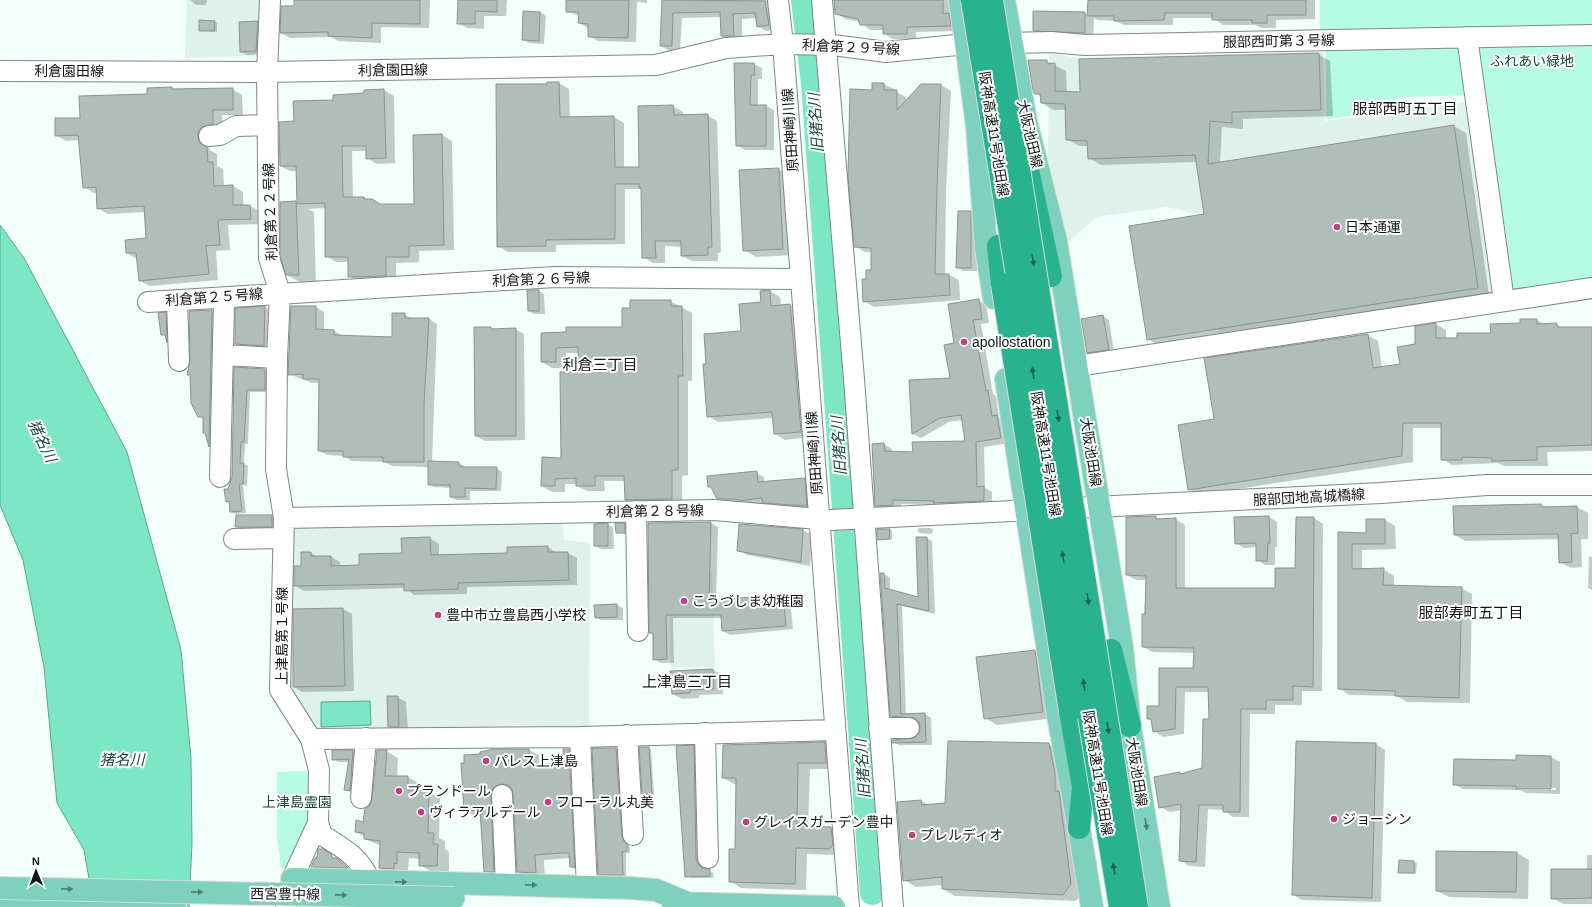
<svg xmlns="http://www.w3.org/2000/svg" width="1592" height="907" font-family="Arial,'Noto Sans JP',sans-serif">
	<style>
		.built { fill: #def2eb }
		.green { fill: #b6fbe3 }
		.water { fill: #7ce6c5; stroke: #5ca790 }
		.shadow { fill: #0003; fill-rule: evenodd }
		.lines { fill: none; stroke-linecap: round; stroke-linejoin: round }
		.river { stroke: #7ce6c5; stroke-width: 24 }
		.building { fill: #b1bdb8; stroke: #899490 }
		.minor-casing { stroke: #7d8984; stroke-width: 22 }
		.major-casing { stroke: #d9dad9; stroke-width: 24 }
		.highway-casing { stroke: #d9dad9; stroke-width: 24 }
		.minor { stroke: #fff; stroke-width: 20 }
		.major { stroke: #7ed1bc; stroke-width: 22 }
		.highway { stroke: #28b28f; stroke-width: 22 }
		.major-bridge-casing { stroke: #d9dad9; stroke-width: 24; stroke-linecap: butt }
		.highway-bridge-casing { stroke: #d9dad9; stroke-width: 24; stroke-linecap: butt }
		.major-bridge { stroke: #7ed1bc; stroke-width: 22 }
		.highway-bridge { stroke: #28b28f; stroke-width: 22 }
		.oneway { fill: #1c6452 }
		.oneway2 { fill: #4d7c70 }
		.poi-dot { fill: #c23f86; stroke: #fff; stroke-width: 1.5 }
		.labels { text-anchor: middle; stroke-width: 4; stroke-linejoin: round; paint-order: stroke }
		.street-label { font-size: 14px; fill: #111514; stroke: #fff }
		.park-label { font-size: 14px; fill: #164537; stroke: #fff }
		.poi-label { font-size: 14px; fill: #111514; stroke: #fff; text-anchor: start }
		.neighbourhood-label { font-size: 15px; fill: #111514; stroke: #fff }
		.water-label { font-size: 15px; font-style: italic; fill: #19483a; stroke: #fff }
	</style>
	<rect width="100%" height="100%" fill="#f1fef9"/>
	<!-- built -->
	<path class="built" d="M187 0H264L263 56 185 58Z
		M1323 52 1325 121 1468 102 1497 287 1491 295 1219 335 1198 214 1167 207 1096 217 1068 243 1048 157 1049 53 1078 58Z
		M563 520 564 540 590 543 589 726 319 736 285 688 289 526Z
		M712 573 715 667 671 668 668 574Z"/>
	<!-- green -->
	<path class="green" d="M1320 0H1592V281L1519 293 1510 287 1482 95 1401 97 1360 115 1326 119V34L1320 31Z
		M314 771 316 804 289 872 281 866 277 837V772Z"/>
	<!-- water -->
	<path class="water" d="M0 225 24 258 127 452 181 650 191 759 192 843 189 907H94L84 850 57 803 44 667 23 560 0 505Z
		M370 701 371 725 321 727V702Z"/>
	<!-- shadow -->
	<path class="shadow" d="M190 0H207L206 5H196Z
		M295 0H430L429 28 381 27V43L338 41 331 37 290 38 281 33 295 7Z
		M459 0H507L506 16H484V29L467 28 458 23Z
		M567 0H647V3L637 2 636 42 598 41 589 36 588 28 579 23V16L567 11Z
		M663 0H770L777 30 766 31 758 26 757 18 742 19V40L731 41 722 36 721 17 682 18 680 51H670L661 46Z
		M834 0H952L960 31 916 32V39H893L884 34V30H870L860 22 845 19 836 13Z
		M1089 0H1315V19L1276 20V28H1262L1256 25H1223L1213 18H1173V25H1124L1115 21 1098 20 1094 18 1093 38 1043 36 1034 30 1085 13 1088 16Z
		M540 12 546 16 544 44 529 43 523 39Z
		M214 22 217 23V32L200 30Z
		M257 22 263 25 262 54 247 55 241 52Z
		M1318 54 1330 61 1333 116 1243 119V129L1222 127 1220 163 1454 126 1466 133 1489 295 1160 346 1148 339 1206 215 1197 162 1101 165 1089 158 1088 146H1079L1067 139 1066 110H1053L1042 103 1041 96 1035 93 1029 61H1047L1066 71 1067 93H1081Z
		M735 64H754L762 68V79H758V106H766L774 110V150H745L737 145Z
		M559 83 569 89 570 117H614L624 123V168H640L639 107 673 106 683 112V116L707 115 717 121 721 252 718 253V261H692L682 256V247L665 246V263H653L643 257 642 189H625V244L556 245V252H508L498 246 497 85Z
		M873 84H884L894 89V91L906 97V101L921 85H941L951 91 946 192 945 275H949L959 280 960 300 874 307 864 301 866 280 872 271V252H865L855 246Z
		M232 89 242 95 243 115H222L223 129 207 144 210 150 217 154V166L223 169 224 186H233L243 192V206H250L260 211V224L228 225 230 250 216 251 218 280 150 286 140 281 137 259 127 253 147 239 146 212 108 214 98 208 97 193H94L84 187 80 140 66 141 56 135 81 118 148 95Z
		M384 90 394 96 395 163 377 164 367 158V151H352L353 198H364L382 205H415L414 136 442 135 452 141 454 250 419 251V262L396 263V281L359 282 349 276V262H336L326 256V208L308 209 314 212 316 285H305L287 275 281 202 298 203V171H290L280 166 295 122 334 101Z
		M778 169 790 176 795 255 756 257 744 250Z
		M970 212 976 215 977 271H963L957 267V232Z
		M539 291 544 294 545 314H534L529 311Z
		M770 291 780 297 781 306 790 305 800 311 811 437 785 440 775 434 773 418 718 422 708 416 707 365 742 332Z
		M978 300 986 305 989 323 981 324 993 394 996 396 999 418 1005 421 1009 443 984 447 985 488 992 492V505L942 508 937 505 901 504V510H884L876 506 884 444 892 449V452L914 453 966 442 963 420 949 422 921 438 913 434 910 381 952 379 955 344Z
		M670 301 692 313V381H688V475L682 476V505H636L626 500 625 481H604L605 491H587L577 486V484H565V492H552L542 486 562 459 579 373V353H566V368H552L542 362V334L623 328Z
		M265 307 268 309 267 347 239 345 236 344V309Z
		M316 307 324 312V331H334L343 336 392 338 404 314 412 319H429L437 324 432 462 459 463 464 466V468H496L502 472 501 491H470V500H456L451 497V488L434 487 429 484V467L392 466 385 462 352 461 344 456 328 455 319 451 320 383H312L289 374Z
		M212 311 215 312 212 447 210 446 207 434 204 432V418L199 417 191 361 190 312Z
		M166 313 168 315 169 343 166 336 162 334V328L160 326 159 314Z
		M1103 316 1109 320 1114 352 1094 356 1088 352Z
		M1521 320H1537L1545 325 1556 324 1562 328 1592 327V451L1547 452 1548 466H1504L1498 463 1452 465 1442 459V428H1413V462L1199 495 1189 489 1215 420 1367 335 1378 341 1382 367 1401 364 1436 324 1446 330V339L1492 334 1521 324Z
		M490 328 494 330 515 329 524 334 525 440 485 441 476 436Z
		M235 368 265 370 269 372V392H250L248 444H245L244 464 248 466 247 486 243 485 246 513 235 514 231 512 230 503 227 501 232 477Z
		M756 473 764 477V482L804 479 812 483 814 509 771 506 765 503 748 504 744 502H725L717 498 714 489 709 486Z
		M1541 505 1547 508 1577 507 1588 513V539H1581L1582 567 1571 568 1560 562 1559 539 1465 541 1455 535Z
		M272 516 274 517 275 528H239L236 527Z
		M1269 517 1277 522V547H1275V565H1265L1257 560V547L1244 548 1236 543Z
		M1127 518 1175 519 1185 525V589H1276L1296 569 1314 518 1323 524 1322 691H1302V705H1275V714H1250L1249 817H1233L1224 810 1208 809 1205 867 1189 866 1180 860 1182 810 1170 812 1160 807 1179 773 1182 775 1203 769 1210 720 1209 692H1185L1184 734 1163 737 1154 731 1152 721 1148 719 1160 707V669H1194L1195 653 1153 652 1143 647 1146 580H1136L1127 575Z
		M1385 520 1395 526 1396 549 1362 550V570L1383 569 1394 576V586L1461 588 1472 594 1470 703 1407 702 1397 696 1349 695 1339 688V533L1367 534Z
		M711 523 718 527 716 601 783 595 790 599 793 629 730 635 723 631 722 618H673L674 663H661L654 659V635L650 633Z
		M608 524 613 528 614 549H601L595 546Z
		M624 524 627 526V534L617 532Z
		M740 525 803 530 812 535 810 566 747 555 738 550Z
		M918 528H930L933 529 932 534 920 533 918 532Z
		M890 530 892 531V540L878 539Z
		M430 538 439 544V556L508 554 548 547 557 553H568L577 558V585L467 587V594L414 595 405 588 304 591 295 586 311 553 318 557H331L340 562V566H360L403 554 402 539Z
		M926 538 932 541 935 614 902 606 906 715 925 714 931 718 932 745H899L893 742 915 739 920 734 921 728 919 721 897 719 891 716 884 574 890 578V590L919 598Z
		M1589 557H1592V590L1588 588Z
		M617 605 623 608V620H601L596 617Z
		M343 609 352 614 354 691 302 692 294 687V610Z
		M1035 651 1047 658 1054 718 997 725 985 718Z
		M713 670 722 675 723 694 699 695V698L682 699 673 694Z
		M397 697 406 702 408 731 398 732 389 726Z
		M825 743 836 750 838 769H810L808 827 831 828 843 834 841 855 807 854 806 890 741 888 730 881 736 850 737 784H734L723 778Z
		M1049 744 1061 751 1084 892 1076 901 955 896 943 889V885L916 887 904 880 921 801 929 805 946 804Z
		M1376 744 1385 750 1381 902 1302 900 1293 895Z
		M694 746 698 749 700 861 704 869 713 873 714 878H691L686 876Z
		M648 748 651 749 654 795H646L643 794Z
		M616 749 620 751 625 839 630 847V853H626V876H603L599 874Z
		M497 750H529L539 755V765L565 764 569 750 578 755 580 872 571 867V858L544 860 545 878 527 877 518 872 514 794 511 788 505 791 503 877 494 876 485 871 481 816H474L465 811 481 755ZM569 768H571L575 850H573Z
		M333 751H353L358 754 355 793 346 790 350 762H338L333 759Z
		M386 751 398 758 397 777H408L420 784V791L428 792 440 798 439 838 445 841V849L449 852V873L432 872 420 865V859L409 858 408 870H405V875L392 874 380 868 381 846 365 839V837L356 832 364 823 371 805Z
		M1517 756 1551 757 1560 762V794L1526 793 1520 790 1463 789 1454 784 1517 761ZM1516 788H1556V790H1521Z
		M323 850 341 862 350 870 316 869 312 867Z
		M1517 853 1529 860 1528 899 1449 897 1437 891Z
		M1587 855H1592V904H1564L1552 898 1587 870Z
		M1400 861 1417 863 1416 874 1399 872Z"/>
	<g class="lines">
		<!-- river -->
		<path class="river" d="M803 0 813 83 872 893"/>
	</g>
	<!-- building -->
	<path class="building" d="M294 0H420V24L372 23V38L328 36V32L280 33 281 6H294Z
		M458 0H497V12L475 11V24H457Z
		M566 0H629L628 38 588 37V24L578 23 579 12H566Z
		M662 0 765 1 769 25 757 27 755 13 733 14 734 36H721L720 12 673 13 672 46H660Z
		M834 0H943V14L949 13 951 26 907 27V34H883V25H860L858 19 835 14Z
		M1088 0H1306V15H1267V23H1252V20H1212V13H1165L1164 20 1114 21V16H1087Z
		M523 11 540 12 539 41 522 40Z
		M1033 11 1085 12V33L1033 31Z
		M199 20 215 21 214 31H199Z
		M258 21 256 51 240 52 239 22Z
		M1319 53 1321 110 1232 112V123L1210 121 1208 164 1454 125 1478 288 1147 340 1129 226 1204 214 1195 155 1088 159 1087 141 1066 140 1065 104 1041 103 1040 94H1035L1033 91 1028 60H1047V64L1055 63V91L1080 92 1079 59Z
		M734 63H754L755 75H751L750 105H766V146H736Z
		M547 82H559L560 117 614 116 615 167H639L638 106 673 105 674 115 708 114 712 247H708V255L681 256V241H655L656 258H642L641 188H639V184H615V239L546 240V246L497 247 496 84H547Z
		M872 83H884V90H897V110L921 84H941L937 186 935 274H949L950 295 863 302 862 279H866V270H871V248L854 247 848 176 850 89 872 90Z
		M172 87V89L233 88V110H213V124L202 127 198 132V137L200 143 207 147 208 162H213L214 186 233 185V205H250L251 219 218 220 220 245 206 246 209 274 139 281 136 253H126L125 240 146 238 144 206 97 209 96 187 83 188 78 135 55 136V118H80L79 96 147 94V88Z
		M384 89 386 158 366 159V146H342L343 197H364V199H372L380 204H414L413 135 442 134 444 245 409 246V257H386V276L348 277V257H325V203L297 204 296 166H280L279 122 294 121 293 101 333 100V95L364 93V90Z
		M779 168 783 249 743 251 739 170Z
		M296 201 299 275H286L280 256V202Z
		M958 211H971V268H956Z
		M527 290H539V311H528Z
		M770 290 771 306 790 304 801 432 774 434 772 412 707 417 703 364H706L704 334 741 331 739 304 761 302 760 291Z
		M979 299 982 319 973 320 986 391 988 390 992 416 997 415 1001 438 976 442 977 487 984 486V501L933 503 934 501 893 500V505L875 506 872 444 884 443 885 451 913 452 912 442 965 441 961 415 940 418 912 434 909 380 950 378 944 345 954 343 948 304Z
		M630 300H671V306H682L683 376H678V470H672V499L625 500 624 476H595V486H576V478L555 479V486H541L542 457 561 458 560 372H578V347L556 348V362H541V333L566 332V327H622V308H630Z
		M265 306 264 346 235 344V308Z
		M291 306H316V329L334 330V335L392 337V313H405V318H429L424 404V462H383V457H343V451H318L319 379H303V374L288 375Z
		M212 310 209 447 205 433H203V417H198L191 403 190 375H187L190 361 189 311Z
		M166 312 167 343 165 335H161L158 313Z
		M1103 315 1109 350 1087 353 1081 319Z
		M1520 319H1537V324L1557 323V327H1592V445L1537 447V460L1492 461V458L1462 457V460H1441V423H1403L1402 456 1188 490 1178 425 1214 419 1204 358 1368 334 1373 368 1400 364 1397 347 1415 344V326L1436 323V338H1457V333H1491L1490 324 1520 323Z
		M474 327H491V329L516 328V436H475Z
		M234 367 265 369V390H247L244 442H241L240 463H244L243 484H239L242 511 230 512 229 501 226 502 224 489H228L232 477Z
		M428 461 459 462V466L463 467H497L496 489 465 488V497H450V485H428Z
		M757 471 758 482 805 478 807 506 763 503 762 498 739 501 736 499H717L711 487H708L707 476Z
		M1541 504 1542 507 1577 506 1578 533 1571 534 1572 562 1559 563 1558 534 1454 535 1453 506Z
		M236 515H272V527H235Z
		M1156 516V519L1176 518V588H1275V568H1295L1296 517H1314L1313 687 1293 686V700H1266V709H1241L1240 812H1223V805H1199L1196 862 1179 861 1181 804 1159 808 1154 777 1180 772V774L1202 768 1203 719H1209L1208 687H1176L1175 729 1153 732 1151 719H1147V706H1159V668H1193L1194 648 1142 647V614H1145L1146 576 1126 575V517Z
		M1269 516 1270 543H1268L1267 561H1256V543L1235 544 1234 517Z
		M1366 519H1385V544H1352V569L1384 568 1383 585 1462 587 1459 698 1395 696V691L1338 689V532L1366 533Z
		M711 522 709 601 783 594 786 626 722 631 721 615H666L667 659 653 660V633H649L648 523Z
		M608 523V546H594V524Z
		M615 523H625V533H616Z
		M739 524 803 529 801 562 737 551Z
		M877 529H890L889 539 877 540Z
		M430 537 431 555 507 553V547L548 546V552H568L569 580 458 583V589L404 591V584L294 586V566H301V552H311V556H331V566L359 565V554L402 553 401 538Z
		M916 537H927L929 611 897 604 901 714 925 713 926 742 892 743V740L914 738 919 733 920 728 919 722 914 718 890 716 880 573H884L885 588 918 597Z
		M617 604V617L595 618 594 605Z
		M343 608 345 686 293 687V609Z
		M1035 650 1043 712 984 719 976 657Z
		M713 669 714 689 690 690V693L672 694 670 671Z
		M387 696H398L399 727H388Z
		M948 741 1049 743 1055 773V791H1059L1071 884 1063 895 942 889V877L903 881 897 802 921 800 922 805 945 803Z
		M1296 741 1376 743 1372 898 1292 895Z
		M825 742 826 763H798L797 826 831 827 833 845 829 849 796 848 795 884 729 882V849H735L736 778H722L723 745Z
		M694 745 696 858 698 864 702 868 710 869V876L685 877 676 746Z
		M639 747H649L652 794H642Z
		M592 748H616L622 836 627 844V851L622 852 623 875H598Z
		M494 749H529L530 765 564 763 563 749H569L575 867H570L569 853H562L535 855 536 873 517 872 513 794 512 789 508 785 501 784 492 789 491 796 494 872H484L480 810 464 811 461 763H464V755L480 754V752Z
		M332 750H353L350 791 344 790 349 759 332 760Z
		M377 750H387L385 776H408V790L429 791 428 833H434L433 844H438L437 866H419V853L397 852V864L394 863V869L379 868 380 841 364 839V833L355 832 356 820 363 822 365 809 370 805 372 799Z
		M1516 755 1551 756V789H1516V786L1453 785 1454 759 1516 760Z
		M318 849H323L331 854 332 858H337L348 868 311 867 315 858H317Z
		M1436 851 1517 852 1516 892 1436 891Z
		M1399 860 1414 861V873H1398Z
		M1551 869H1592V898L1551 899Z"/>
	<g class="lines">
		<!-- minor casing -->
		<g class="minor-casing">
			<path id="minor" d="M270 0 267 72 269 258 280 293 277 358 276 469 284 518 280 690 311 739 319 770 318 823 292 879 286 907
				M778 0 783 44 849 907
				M822 0 854 379 893 907
				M1467 37 1504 301
				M0 71 267 72 656 65 726 48 783 44 833 45 886 52 967 44 1011 43 1051 42 1085 45 1592 35
				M209 136 220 135 236 126 268 125
				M177 300 179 361
				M148 302 555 277 801 279
				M223 355 277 358
				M1077 366 1592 288
				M220 477 224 302
				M636 511 638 631
				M284 518 714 510 830 520 1381 493 1487 485H1592
				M234 539 283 538
				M879 728H909
				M705 733 708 858
				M627 735 633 835
				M580 737 587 887
				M311 739 580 737 835 730
				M502 795 506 885
				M361 798 366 738
				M318 823 322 835C344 849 359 856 370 881"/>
		</g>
		<!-- major casing -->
		<g class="major-casing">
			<path id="major" d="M960 0 977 126 986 248 994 298
				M1004 0 1026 121 1056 241 1122 647 1130 726 1159 907
				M1006 379 1058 716 1079 828 1092 907
				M292 879 629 888 656 890 687 903
				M0 903 175 907
				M673 903 834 907"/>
		</g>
		<!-- highway casing -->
		<g class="highway-casing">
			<path id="highway" d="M1026 161 1051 276
				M998 246 1002 284
				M1111 650 1130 726
				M1070 711 1083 787 1079 828"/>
		</g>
		<!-- minor -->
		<use href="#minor" class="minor"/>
		<!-- major -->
		<use href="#major" class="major"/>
		<!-- highway -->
		<use href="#highway" class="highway"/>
		<!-- major-bridge casing -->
		<g class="major-bridge-casing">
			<path id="major-bridge" d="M0 888 454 898"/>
		</g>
		<!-- highway-bridge casing -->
		<g class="highway-bridge-casing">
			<path id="highway-bridge" d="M972 0 1120 907
				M992 0 1137 907
				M1002 284 1070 711"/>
		</g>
		<!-- major-bridge -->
		<use href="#major-bridge" class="major-bridge"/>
		<!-- highway-bridge -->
		<use href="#highway-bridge" class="highway-bridge"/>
	</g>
	<!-- one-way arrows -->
	<defs><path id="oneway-solid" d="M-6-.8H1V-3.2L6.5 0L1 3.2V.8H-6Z"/></defs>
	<g class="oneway">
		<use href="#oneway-solid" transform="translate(1033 260) rotate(81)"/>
		<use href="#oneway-solid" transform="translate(1033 373) rotate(-99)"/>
		<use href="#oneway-solid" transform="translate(1058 416) rotate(81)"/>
		<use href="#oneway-solid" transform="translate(1063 557) rotate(-99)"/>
		<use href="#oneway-solid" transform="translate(1088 599) rotate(81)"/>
		<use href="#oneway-solid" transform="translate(1084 685) rotate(-99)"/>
		<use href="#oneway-solid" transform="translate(1108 728) rotate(81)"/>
		<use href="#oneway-solid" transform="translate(1114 869) rotate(-99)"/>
	</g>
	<g class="oneway2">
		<use href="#oneway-solid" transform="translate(1146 824) rotate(81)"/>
		<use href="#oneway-solid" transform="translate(401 882) rotate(1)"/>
		<use href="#oneway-solid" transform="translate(531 885) rotate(1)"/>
		<use href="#oneway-solid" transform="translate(67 889) rotate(1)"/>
		<use href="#oneway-solid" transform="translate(197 892) rotate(1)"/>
		<use href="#oneway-solid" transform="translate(341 895) rotate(1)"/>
	</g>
	<!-- markers -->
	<g class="poi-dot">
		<circle cx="1337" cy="227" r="4"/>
		<circle cx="964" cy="342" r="4"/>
		<circle cx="684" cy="601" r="4"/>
		<circle cx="438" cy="615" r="4"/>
		<circle cx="486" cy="761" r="4"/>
		<circle cx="399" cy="791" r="4"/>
		<circle cx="548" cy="802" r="4"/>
		<circle cx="421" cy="812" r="4"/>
		<circle cx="1334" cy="819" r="4"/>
		<circle cx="746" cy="822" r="4"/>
		<circle cx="912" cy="835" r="4"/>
	</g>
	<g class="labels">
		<!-- street labels -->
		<g class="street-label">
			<text transform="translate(1279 41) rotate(-1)" y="5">服部西町第３号線</text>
			<text transform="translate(851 47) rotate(3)" y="5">利倉第２９号線</text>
			<text transform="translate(393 70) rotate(-1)" y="5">利倉園田線</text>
			<text x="69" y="76">利倉園田線</text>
			<text transform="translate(790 130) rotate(-94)" y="5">原田神崎川線</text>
			<text transform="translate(994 134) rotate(81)" y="5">阪神高速11号池田線</text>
			<text transform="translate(1030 134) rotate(77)" y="5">大阪池田線</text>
			<text transform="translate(270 212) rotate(-92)" y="5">利倉第２２号線</text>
			<text transform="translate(541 279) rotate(-2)" y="5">利倉第２６号線</text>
			<text transform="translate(214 297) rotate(-4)" y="5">利倉第２５号線</text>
			<text transform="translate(1091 452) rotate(81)" y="5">大阪池田線</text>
			<text transform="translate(814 453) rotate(-94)" y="5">原田神崎川線</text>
			<text transform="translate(1046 454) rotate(81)" y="5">阪神高速11号池田線</text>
			<text transform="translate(1309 497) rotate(-3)" y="5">服部団地高城橋線</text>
			<text transform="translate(655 511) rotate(-1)" y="5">利倉第２８号線</text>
			<text transform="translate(282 636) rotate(-90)" y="5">上津島第１号線</text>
			<text transform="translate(1137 772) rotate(81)" y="5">大阪池田線</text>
			<text transform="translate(1098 773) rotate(81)" y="5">阪神高速11号池田線</text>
			<text transform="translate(285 894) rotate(1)" y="5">西宮豊中線</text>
		</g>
		<!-- park labels -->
		<g class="park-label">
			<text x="1532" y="66">ふれあい緑地</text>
			<text x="297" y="807">上津島霊園</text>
		</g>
		<!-- poi labels -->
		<g class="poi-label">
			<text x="1345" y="232">日本通運</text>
			<text x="972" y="347">apollostation</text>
			<text x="692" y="606">こうづしま幼稚園</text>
			<text x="446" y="620">豊中市立豊島西小学校</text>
			<text x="494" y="766">パレス上津島</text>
			<text x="407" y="796">プランドール</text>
			<text x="556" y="807">フローラル丸美</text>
			<text x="429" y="817">ヴィラアルデール</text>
			<text x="1342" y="824">ジョーシン</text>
			<text x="754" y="827">グレイスガーデン豊中</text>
			<text x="920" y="840">プレルディオ</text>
		</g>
		<!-- neighbourhood labels -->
		<g class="neighbourhood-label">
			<text x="1405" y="114">服部西町五丁目</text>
			<text x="600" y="370">利倉三丁目</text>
			<text x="1471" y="618">服部寿町五丁目</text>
			<text x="687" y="687">上津島三丁目</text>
		</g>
		<!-- water labels -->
		<g class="water-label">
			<text transform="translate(816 123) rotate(-94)" y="5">旧猪名川</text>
			<text transform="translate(42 441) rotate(64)" y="5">猪名川</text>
			<text transform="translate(839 446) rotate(-94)" y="5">旧猪名川</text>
			<text x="122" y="765">猪名川</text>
			<text transform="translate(863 769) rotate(-94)" y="5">旧猪名川</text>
		</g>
	</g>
	<!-- north arrow -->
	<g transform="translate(36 871) rotate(359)" stroke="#ffffff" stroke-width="3" paint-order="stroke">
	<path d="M0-3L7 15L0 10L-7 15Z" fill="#111514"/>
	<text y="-6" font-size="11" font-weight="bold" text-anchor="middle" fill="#111514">N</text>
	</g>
</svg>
